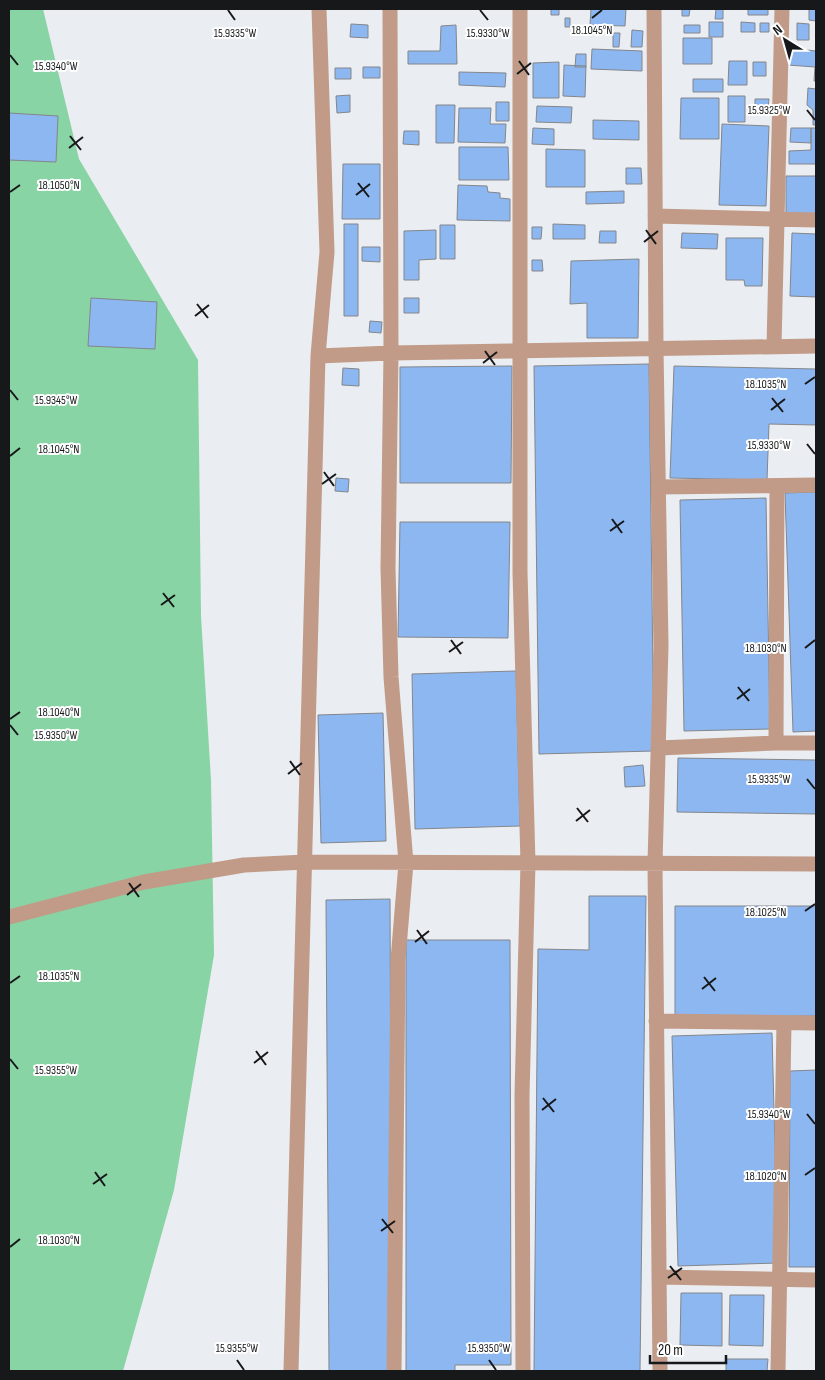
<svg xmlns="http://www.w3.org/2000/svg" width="825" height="1380" font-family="'Sofia Sans Condensed',sans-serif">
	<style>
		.green { fill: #88d4a4 }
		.building { fill: #8db7f1; stroke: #83868b }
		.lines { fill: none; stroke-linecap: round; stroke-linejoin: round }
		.minor { stroke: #c19b87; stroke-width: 15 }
		.ticks { fill: none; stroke: #17181a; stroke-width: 2 }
		.ticks-label { font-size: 12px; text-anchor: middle; fill: #17181a; stroke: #fff; stroke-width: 4; stroke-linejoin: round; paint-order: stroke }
	</style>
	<rect width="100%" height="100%" fill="#eaedf2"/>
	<!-- green -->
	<path class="green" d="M9 9H43L79 159 198 360 201 616 211 780 214 955 174 1190 123 1371H9Z"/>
	<!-- building -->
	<path class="building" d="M551 9H559V15H551Z
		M591 9H626L625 26 590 25Z
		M682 9H690L689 16H682Z
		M716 9H723V19H715Z
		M748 9H768V15H748Z
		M809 9H816V21L809 20Z
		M565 18H570V27H565Z
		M709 22H723V37H709Z
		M741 22 755 23V32H741Z
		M760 23H769V32H760Z
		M797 23 809 24V40H797Z
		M351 24 368 25V38L350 37Z
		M456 25 457 64H408V51H440L441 26Z
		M684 25H700V33H684Z
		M632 30 643 31 642 47H631Z
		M613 33H620L619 47H613Z
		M683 38H712V64H683Z
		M790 48 816 51V81H814L815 67 788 65Z
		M592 49 642 51V71L591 69Z
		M576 54H586V67H575Z
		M729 61H747V85H728Z
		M559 62V98H533V63Z
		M753 62H766V76H753Z
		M564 65 586 66 585 97 563 96Z
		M363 67H380V78H363Z
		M335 68H351V79H335Z
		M459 72 506 73 505 87 459 85Z
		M693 79H723V92H693Z
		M808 88 816 89V125H813V110L807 105Z
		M350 95V112L337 113 336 96Z
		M728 96H745V122H728Z
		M681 98H719V139H680Z
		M755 99H769L768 109 755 108Z
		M496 102H509V121H496Z
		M436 105H455L454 143H436Z
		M537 106 572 107 571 123 536 122Z
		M459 108H491L490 124H506L505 143 458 142Z
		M9 113 58 116 56 162 9 160Z
		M593 120 639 121V140L593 139Z
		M722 124 769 126 766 206 719 205Z
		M533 128 554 129V145L532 144Z
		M791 128H811V143L790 142Z
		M811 128H816V164H789V151L811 150Z
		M404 131H419V145L403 144Z
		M459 147H508L509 180H459Z
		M546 149 585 150V187H546Z
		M343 164H380V219H342Z
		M626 168H641L642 184H626Z
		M786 176H816V215L786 216Z
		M458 185 487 186 488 192 500 193V198L510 199V221L457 220Z
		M624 191V203L586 204V192Z
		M344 224H358V316H344Z
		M553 224 585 225V239H553Z
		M440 225H455V259H440Z
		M532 227H542L541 239H532Z
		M436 230V259L419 260V280H404V231Z
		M600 231H616V243H599Z
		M682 233 718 234 717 249 681 248Z
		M792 233 816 234V297L790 296Z
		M726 238H763L762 286H745L744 280H726Z
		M362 247H380V262L362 261Z
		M639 259 638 338H587V303L570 304 571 261Z
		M532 260H542L543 271H532Z
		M91 298 157 302 155 349 88 346Z
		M404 298H419V313H404Z
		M370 321 382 322 381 333 369 332Z
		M649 364 654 751 539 754 534 366Z
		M512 366 511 483H400V367Z
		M674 366 816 369V425L769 424 767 480 670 478Z
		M343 368 359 369V386L342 385Z
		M336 478 349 479 348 492 335 491Z
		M816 492V731L793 732 785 493Z
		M766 498 770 729 684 731 680 500Z
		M400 522H510L508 638 398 637Z
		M516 671 520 826 415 829 412 674Z
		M383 713 386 841 321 843 318 715Z
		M678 758 816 760V814L677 812Z
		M643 765 645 786 625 787 624 767Z
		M589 896H646L640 1371H534L538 949 589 950Z
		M390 899 392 1371H329L326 900Z
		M675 906H816V1016L675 1017Z
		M406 940H510L511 1365H455V1371H406Z
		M772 1033 778 1263 678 1266 672 1036Z
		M816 1070V1267H789L790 1071Z
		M681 1293H722V1346L680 1345Z
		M730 1295H764L763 1346 729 1345Z
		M726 1359H768L767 1371H726Z"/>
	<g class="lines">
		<!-- minor -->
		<path class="minor" d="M390 9 391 353 388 568 391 677 406 863 398 960 394 1371
			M520 9V572L528 863 522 1095 523 1371
			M654 9 656 349 661 646 655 863 660 1371
			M655 216 816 220
			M774 347 782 9
			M318 356 391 353 816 346
			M658 487 816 485
			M776 743 777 486
			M659 748 776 743H816
			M9 917 144 882 244 865 305 862 816 864
			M656 1021 816 1023
			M659 1277 816 1280
			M291 1371 318 356 327 252 319 9
			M778 1371 784 1023"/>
	</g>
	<!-- ticks -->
	<path class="ticks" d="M228 10 235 20M480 10 488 20M592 18 602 10M10 55 18 65M519 61 529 75M517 74 531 63M807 110 815 120M70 136 81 150M69 148 83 137M358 183 369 197M10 192 20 185M356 195 370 184M646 230 656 244M644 242 658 231M197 304 208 318M195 316 209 305M485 351 495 365M483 363 497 352M805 384 815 377M10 390 18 400M772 398 783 412M771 410 785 399M807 444 815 454M10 456 20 448M324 472 334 486M322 484 336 474M612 519 622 533M610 531 624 521M163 593 174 607M161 605 175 595M451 640 461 654M805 648 815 640M449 652 463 642M738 687 749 701M737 699 750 689M10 719 20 712M10 725 18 735M290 761 300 775M288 774 302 763M807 779 815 789M577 808 588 822M576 821 590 810M129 883 139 897M127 895 141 884M805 911 815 904M417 930 427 944M415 942 429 931M704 977 715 991M10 983 20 976M702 989 716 978M256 1051 266 1065M10 1059 18 1069M254 1063 268 1052M543 1098 554 1112M542 1110 556 1099M807 1114 815 1124M95 1172 105 1186M805 1175 815 1168M93 1184 107 1174M382 1219 393 1233M381 1231 395 1221M10 1247 20 1239M670 1266 681 1280M668 1278 682 1268M237 1360 244 1370M489 1360 496 1370"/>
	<g class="ticks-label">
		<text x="592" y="34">18.1045°N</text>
		<text x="235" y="37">15.9335°W</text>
		<text x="488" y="37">15.9330°W</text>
		<text x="56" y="70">15.9340°W</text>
		<text x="769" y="114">15.9325°W</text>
		<text x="59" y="189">18.1050°N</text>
		<text x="766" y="388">18.1035°N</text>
		<text x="56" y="404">15.9345°W</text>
		<text x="769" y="449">15.9330°W</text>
		<text x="59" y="453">18.1045°N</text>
		<text x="766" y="652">18.1030°N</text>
		<text x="59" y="716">18.1040°N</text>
		<text x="56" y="739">15.9350°W</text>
		<text x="769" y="783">15.9335°W</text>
		<text x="766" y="916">18.1025°N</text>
		<text x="59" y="980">18.1035°N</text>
		<text x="56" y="1074">15.9355°W</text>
		<text x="769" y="1118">15.9340°W</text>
		<text x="766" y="1180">18.1020°N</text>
		<text x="59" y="1244">18.1030°N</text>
		<text x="237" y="1352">15.9355°W</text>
		<text x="489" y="1352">15.9350°W</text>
	</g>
	<!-- border -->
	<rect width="825" height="1380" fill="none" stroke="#17181a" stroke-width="20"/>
	<!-- north arrow -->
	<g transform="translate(785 40) rotate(323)" stroke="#ffffff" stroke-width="4" paint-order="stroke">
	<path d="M0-4L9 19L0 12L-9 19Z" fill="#17181a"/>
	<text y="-8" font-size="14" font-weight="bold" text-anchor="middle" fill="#17181a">N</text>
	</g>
	<!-- scale -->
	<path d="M650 1355v8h76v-8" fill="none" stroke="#17181a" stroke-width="2.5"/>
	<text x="658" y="1355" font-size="15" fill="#17181a" stroke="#ffffff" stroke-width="4" paint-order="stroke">20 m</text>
</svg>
